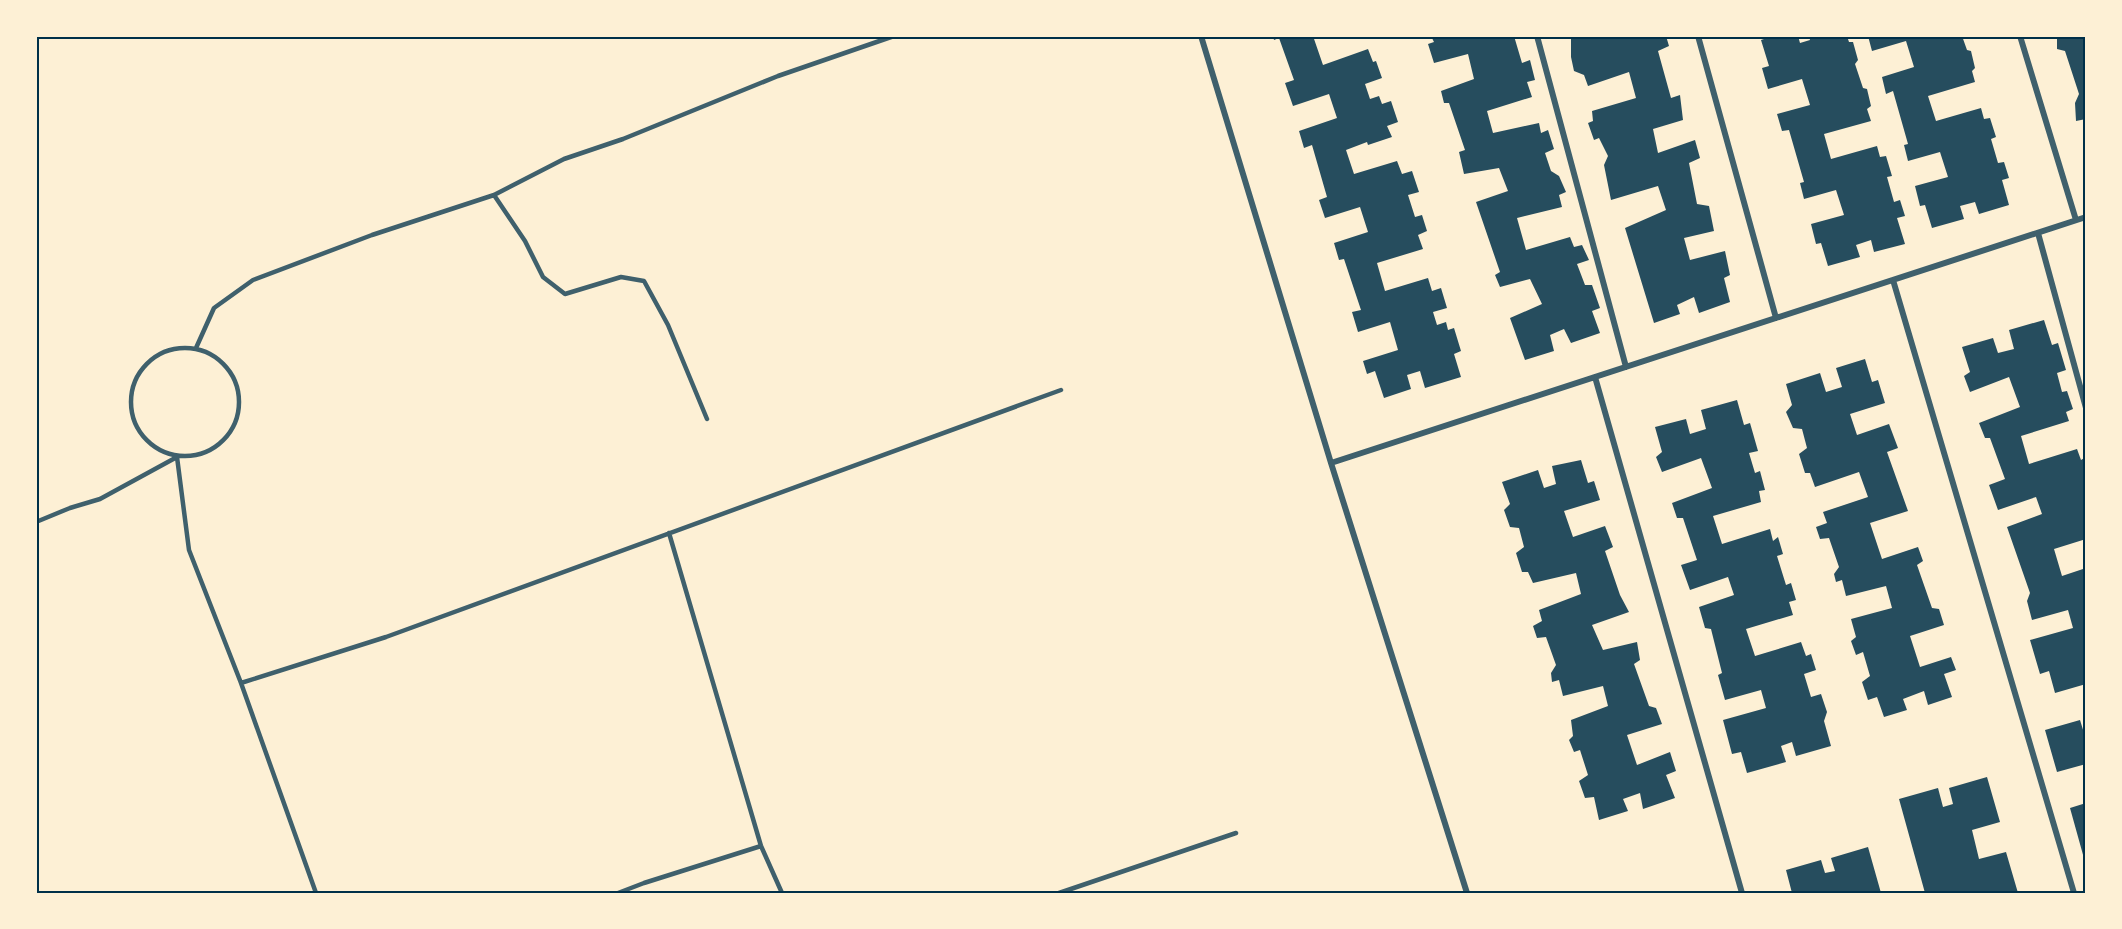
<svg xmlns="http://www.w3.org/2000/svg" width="2122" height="929" font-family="'Varela Round',sans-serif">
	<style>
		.building { fill: #264d5e }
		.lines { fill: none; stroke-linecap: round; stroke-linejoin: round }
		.service { stroke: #3f606c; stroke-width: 4.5 }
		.minor { stroke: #3f606c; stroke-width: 6 }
		.neatline { fill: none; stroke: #003049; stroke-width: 2 }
	</style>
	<rect width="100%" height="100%" fill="#fdf0d5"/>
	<!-- building -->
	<path class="building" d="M1273 36H1313L1323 65 1368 49 1373 62 1376 61 1382 78 1365 84 1370 99 1379 96 1382 104 1391 101 1398 122 1387 126 1392 137 1368 145 1367 142 1346 150 1354 174 1397 161 1402 174 1412 171 1419 192 1408 195 1415 217 1422 215 1427 231 1418 235 1423 249 1377 263 1385 291 1428 278 1432 291 1441 288 1447 308 1433 312 1437 325 1446 322 1448 330 1454 328 1461 351 1454 354 1461 377 1425 388 1420 371 1407 375 1411 389 1384 398 1375 371 1367 374 1363 361 1398 350 1390 322 1358 332 1352 312 1361 310 1344 259 1339 260 1334 243 1368 232 1360 207 1325 218 1319 200 1327 197 1312 145 1304 148 1299 131 1337 118 1329 94 1293 106 1285 83 1294 80 1279 38 1274 40Z
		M1431 36H1514L1522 63 1530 60 1535 80 1527 82 1532 97 1487 111 1493 133 1539 123 1541 133 1548 130 1554 149 1545 153 1551 171 1559 176 1566 192 1559 195 1562 207 1517 218 1526 250 1570 237 1574 247 1582 245 1589 260 1577 264 1585 285H1592L1600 308 1592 311 1600 333 1571 343 1564 329 1550 335 1554 351 1525 360 1510 318 1542 304 1530 279 1500 287 1495 275 1500 272 1476 202 1508 191 1499 168 1464 174 1459 152 1465 150 1449 103H1444L1441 91 1474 79 1468 54 1434 63 1428 44 1434 42Z
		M1571 36H1666L1669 46 1658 51 1671 98 1680 95 1683 120 1653 129 1658 153 1695 140 1700 158 1689 163 1697 204 1709 206 1714 231 1684 238 1690 260 1725 251 1730 275 1724 278 1730 302 1699 313 1694 297 1677 305 1680 314 1654 323 1625 228 1666 210 1658 186 1611 200 1604 165 1608 156 1599 138 1594 140 1588 123 1593 121 1592 111 1636 98 1629 72 1588 86 1584 75 1574 71 1571 57Z
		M1773 36H1798L1800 43 1810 40 1809 36H1847L1849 42H1853L1858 60 1855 64 1863 88 1867 89 1871 106 1867 109 1871 121 1824 134 1831 159 1877 146 1880 157 1886 156 1892 176 1887 177 1894 202 1900 200 1905 216 1897 218 1905 244 1874 252 1871 240 1856 245 1860 257 1828 266 1821 243 1816 244 1811 224 1844 215 1836 190 1804 199 1800 183 1804 182 1789 130 1782 131 1777 114 1810 105 1802 79 1768 89 1762 68 1769 66 1761 40Z
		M1868 36H1962L1967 50 1971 51 1975 68 1972 71 1975 82 1928 96 1936 121 1981 108 1984 119 1990 118 1996 137 1991 139 1998 163 2004 162 2009 178 2002 180 2009 205 1979 214 1975 202 1960 206 1964 219 1932 228 1925 205 1920 206 1915 186 1948 177 1940 152 1908 161 1904 145 1908 144 1893 91 1886 94 1882 77 1914 67 1906 41 1872 51Z
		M2059 36H2086V119L2076 121 2075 103 2079 94 2065 51 2057 49V37Z
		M2044 320 2052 345 2058 343 2066 370 2057 373 2062 392 2067 391 2073 409 2066 412 2069 421 2021 436 2029 464 2077 449 2081 460 2086 457V539L2054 549 2062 576 2086 568V684L2055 693 2049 671 2040 674 2030 640 2073 628 2068 610 2032 620 2027 601 2030 593 2007 527 2042 514 2036 497 1998 510 1989 485 2005 479 1990 438H1985L1979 423 2020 407 2009 377 1970 392 1964 376 1970 372 1962 347 1993 338 1998 353 2014 349 2009 330Z
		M1865 359 1872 382 1878 380 1885 403 1850 414 1857 435 1889 424 1898 448 1887 452 1908 511 1870 523 1882 559 1918 547 1923 561 1917 565 1932 608 1939 609 1944 625 1910 636 1920 667 1951 657 1956 670 1944 674 1952 697 1928 705 1924 691 1903 699 1907 710 1884 717 1877 697 1868 700 1862 682 1870 676 1863 652 1856 655 1851 641 1856 637 1851 619 1892 608 1886 586 1846 596 1842 580 1836 582 1834 574 1839 567 1829 538 1820 539 1816 527 1827 523 1823 512 1868 497 1859 472 1815 487 1810 473H1805L1799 454 1807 448 1802 429 1793 428 1786 412 1792 405 1786 384 1820 373 1826 392 1842 387 1836 368Z
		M1737 400 1744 425 1750 423 1758 451 1749 453 1755 473 1760 471 1765 490 1759 491 1761 502 1713 516 1722 544 1770 529 1773 541 1778 537 1783 554 1777 556 1786 585 1791 583 1796 600 1789 602 1793 615 1746 629 1755 656 1801 642 1806 656 1811 654 1816 670 1804 674 1811 697 1821 694 1827 712 1824 721 1831 746 1796 756 1792 742 1781 746 1786 762 1747 773 1741 752 1732 754 1723 720 1766 708 1761 690 1725 700 1718 675 1722 673 1711 629 1705 628 1699 607 1734 595 1728 577 1690 590 1681 565 1697 560 1683 518H1677L1672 503 1712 488 1701 458 1662 472 1656 457 1662 452 1655 427 1686 419 1690 434 1706 429 1701 410Z
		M1581 460 1588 483 1594 481 1600 500 1564 511 1573 537 1605 526 1613 547 1605 551 1620 595 1629 612 1592 625 1603 650 1637 642 1640 660 1634 664 1649 706 1656 708 1662 724 1627 735 1637 765 1670 752 1676 771 1666 775 1675 798 1643 809 1640 793 1623 799 1628 811 1599 820 1594 797 1585 798 1579 781 1588 775 1580 750 1574 752 1569 740 1573 736 1571 720 1608 706 1603 686 1563 696 1559 680 1552 682 1551 673 1556 665 1546 637 1537 638 1533 626 1542 621 1539 610 1581 594 1576 573 1533 583 1528 572H1522L1516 553 1524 547 1519 528 1510 527 1504 510 1510 504 1502 482 1538 470 1544 488 1556 484 1552 466Z
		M2080 720 2084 733H2086V764L2057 772 2045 730Z
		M1987 777 2000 822 1972 830 1979 859 2006 852 2018 893H1925L1899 799 1938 788 1943 807 1953 804 1949 788Z
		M2086 803V862H2085L2070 808Z
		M1868 847 1881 893H1792L1786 870 1821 860 1825 873 1835 871 1831 858Z"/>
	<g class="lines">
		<!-- service -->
		<path class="service" d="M494 195 525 241 543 277 565 294 621 277 644 281 668 325 707 419
			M196 348 214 308 253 280 372 235 494 195 564 159 623 139 778 76 894 36
			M131 402a54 54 0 1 1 108 0a54 54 0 1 1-108 0Z
			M177 457 189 550 241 683 316 893
			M36 522 70 508 100 499 177 457
			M669 533 761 846 782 893
			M241 683 386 637 1061 390
			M618 893 644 883 761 846
			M1059 893 1236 833"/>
		<!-- minor -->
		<path class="minor" d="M1201 36 1331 463 1467 893
			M1537 36 1626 367
			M1698 36 1776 318
			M2020 36 2076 220
			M2038 233 2086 408
			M1893 280 2074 893
			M1595 377 1742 893
			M1331 463 2086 217"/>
	</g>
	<!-- border -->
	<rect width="2122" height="929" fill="none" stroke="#fdf0d5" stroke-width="75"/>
	<rect x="38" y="38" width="2046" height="854" class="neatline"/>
</svg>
